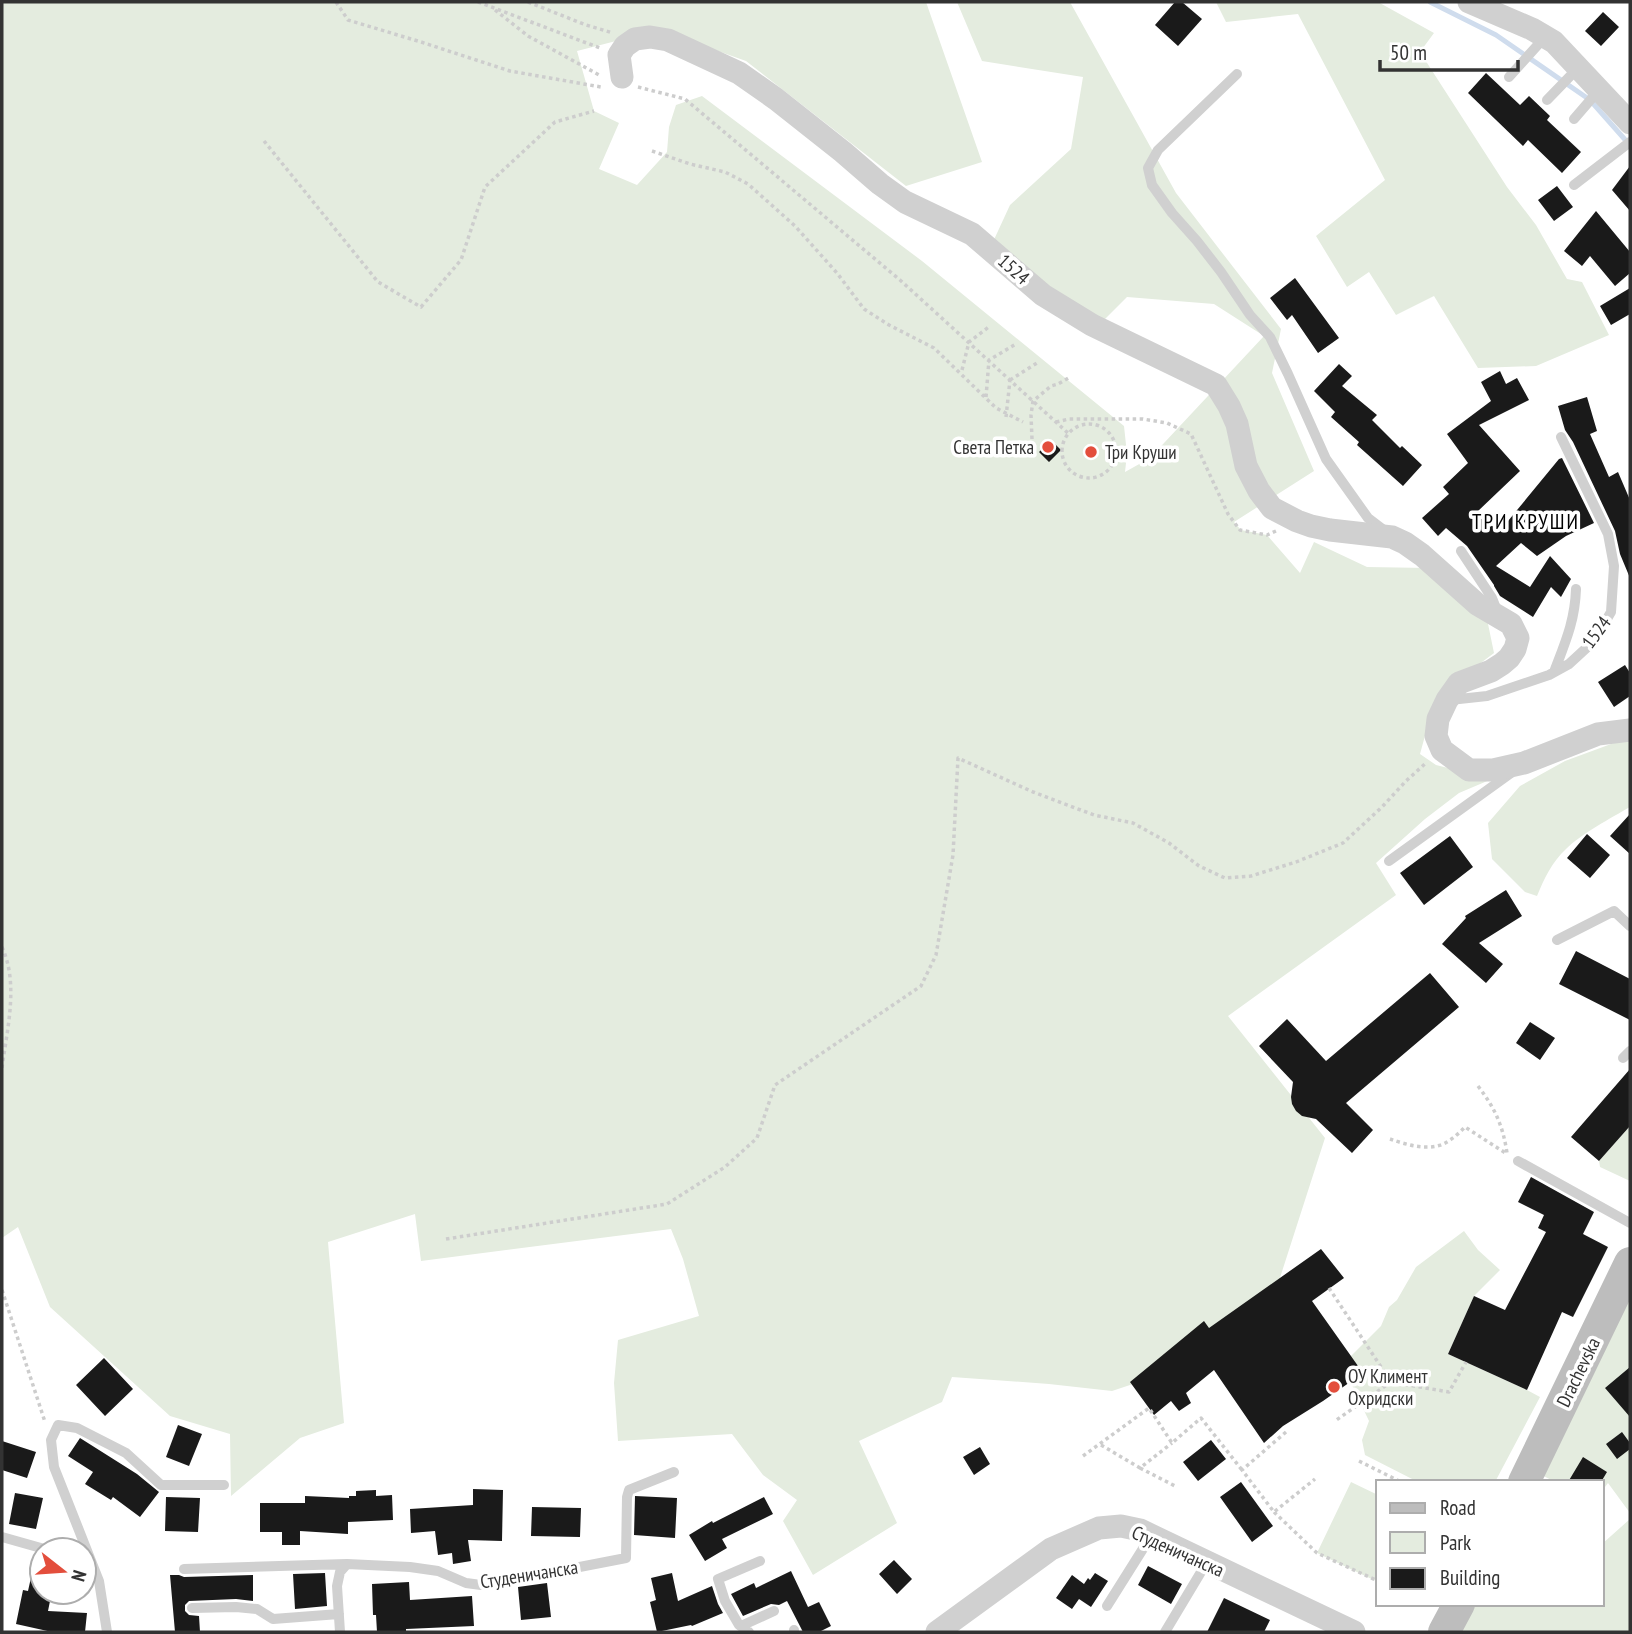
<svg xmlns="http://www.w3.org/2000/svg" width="1632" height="1634" font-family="'PT Sans Narrow',sans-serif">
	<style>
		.green { fill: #e4ecdf }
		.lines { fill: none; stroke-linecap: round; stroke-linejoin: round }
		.stream { stroke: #cfdced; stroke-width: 5 }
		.building { fill: #1a1a1a }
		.path { stroke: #cdcdcd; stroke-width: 3.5; stroke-dasharray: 3.5 3.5; stroke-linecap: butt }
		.lane { stroke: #d0d0d0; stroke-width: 10 }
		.street { stroke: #d0d0d0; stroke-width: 23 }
		.secondary { stroke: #bdbdbd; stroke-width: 32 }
		.poi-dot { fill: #e34e3c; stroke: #fff; stroke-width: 2.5 }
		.labels { text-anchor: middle; stroke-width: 7; stroke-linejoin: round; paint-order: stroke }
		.street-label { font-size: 19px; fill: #333; stroke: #fff }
		.poi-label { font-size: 19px; fill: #333; stroke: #fff; text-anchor: start }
		.neighbourhood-label { font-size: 21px; letter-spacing: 2px; fill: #000; stroke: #fff }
	</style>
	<rect width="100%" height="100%" fill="#fff"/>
	<!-- green -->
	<path class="green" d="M2 2H926L982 162 906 186 746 61 659 30 577 51 594 111 619 123 599 169 637 185 667 152 669 127 676 105 702 96 922 261 1124 426 1127 454 1125 472 1150 458 1264 336 1214 304 1127 297 1098 326 992 244 1010 205 1071 149 1083 77 982 61 957 2H1070L1176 193 1281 329 1272 373 1314 471 1234 522 1241 530 1267 535 1300 573 1314 542 1367 567 1428 568 1487 619 1494 653 1445 690 1429 721 1420 754 1436 765 1492 779 1459 793 1425 819 1376 863 1396 895 1228 1016 1325 1138 1268 1315 1199 1362 1112 1391 1049 1384 952 1377 942 1402 859 1441 897 1523 813 1575 783 1521 797 1500 763 1475 732 1434 618 1441 614 1383 618 1340 699 1316 683 1259 671 1229 421 1261 415 1214 328 1242 344 1423 300 1438 231 1496 230 1434 170 1416 50 1307 18 1227 2 1238Z
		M1216 2H1378L1434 33 1420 52 1507 187 1536 225 1567 279 1582 282 1609 335 1536 366 1478 368 1434 296 1396 315 1369 272 1347 287 1316 236 1385 180 1298 14 1226 22Z
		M1630 737V807C1611 818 1581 834 1566 849 1552 862 1544 879 1537 896L1525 892 1492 859 1488 823 1520 786 1565 761Z
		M1630 1126V1181L1600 1167 1599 1161Z
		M1464 1231 1478 1250 1500 1270 1474 1296 1448 1354 1527 1390 1540 1397 1495 1482H1418L1365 1455 1362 1440 1369 1421 1350 1381 1351 1356 1381 1326 1389 1307 1397 1300 1416 1267Z
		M1630 1288V1513L1608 1483 1602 1491V1482H1555L1538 1473Z
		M1351 1482 1378 1495V1582L1317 1553Z
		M1630 1519V1632H1455L1470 1604H1602V1544Z"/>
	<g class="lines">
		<!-- stream -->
		<path class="stream" d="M1430 2 1496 35 1590 100 1628 143"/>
	</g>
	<!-- building -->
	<path class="building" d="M1175 2H1182L1202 19 1178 46 1155 25Z
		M1603 12 1619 27 1601 46 1585 31Z
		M1486 73 1520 105 1529 96 1550 116 1547 120 1581 152 1562 173 1528 140 1523 146 1468 93Z
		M1630 166V211L1612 190Z
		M1557 186 1573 207 1554 221 1538 200Z
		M1596 211 1630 252V273L1615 286 1590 256 1582 266 1564 251Z
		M1295 278 1339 338 1318 353 1292 315 1287 320 1270 298Z
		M1630 288V314L1611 325 1600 306Z
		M1339 364 1352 376 1342 386 1377 415 1372 420 1400 448 1402 446 1422 465 1403 486 1357 445 1359 442 1331 417 1335 412 1314 391Z
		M1500 371 1506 384 1517 378 1529 400 1479 425 1520 471 1477 512 1499 532 1559 459 1562 458 1594 523 1566 536 1537 556 1521 543 1496 566 1530 587 1550 556 1571 579 1561 597 1551 587 1533 617 1500 596 1494 586V585L1467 546 1446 528 1438 536 1422 518 1449 494 1443 487 1468 463 1447 434 1491 401 1481 382Z
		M1587 397 1597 431 1590 434 1609 477 1618 472 1630 500V578L1620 554 1615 531 1573 442 1565 430 1558 406Z
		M1051 440 1061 450 1049 462 1039 452Z
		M1625 665 1630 673V696L1614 707 1598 682Z
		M1630 814V854L1610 836Z
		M1587 834 1610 855 1590 878 1567 858Z
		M1450 836 1473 867 1424 905 1400 873Z
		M1506 890 1522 916 1479 943 1503 964 1486 983 1442 944 1466 918 1465 916Z
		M1576 951 1630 979V1020L1559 984Z
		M1430 973 1459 1007 1346 1103 1373 1130 1352 1153 1316 1119 1302 1116 1296 1111 1292 1104 1291 1097 1293 1082 1259 1046 1287 1019 1326 1061Z
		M1530 1022 1555 1038 1540 1060 1516 1043Z
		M1630 1069V1126L1599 1161 1571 1137Z
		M1531 1177 1594 1212 1583 1234 1608 1247 1573 1317 1562 1312 1527 1390 1448 1354 1474 1296 1505 1310 1546 1232 1538 1228 1544 1215 1518 1202Z
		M1321 1249 1344 1278 1312 1301 1363 1373 1323 1401 1283 1426 1264 1443 1214 1370 1186 1393 1191 1403 1179 1411 1171 1401 1154 1415 1130 1382 1204 1321 1209 1328Z
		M104 1358 133 1389 105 1416 76 1385Z
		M1630 1367V1417L1605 1388Z
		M178 1425 202 1434 189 1466 166 1457Z
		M1622 1432 1630 1443V1449L1617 1459 1606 1444Z
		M80 1438 137 1474 159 1492 140 1517 113 1497 111 1500 85 1484 93 1472 68 1456Z
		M1211 1440 1226 1459 1198 1481 1183 1462Z
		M2 1441 36 1452 27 1478 2 1470Z
		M980 1447 990 1464 974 1475 963 1457Z
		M1583 1457 1607 1472 1601 1482H1568Z
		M1241 1482 1273 1526 1252 1542 1220 1497Z
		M473 1489 503 1490 502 1541 468 1540 471 1561 453 1564 452 1553 438 1555 435 1531 411 1533 410 1509 473 1505Z
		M376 1490V1496L392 1495 393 1520 348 1522V1534L300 1531V1545H282V1532H260V1503H305V1496L349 1498V1496H356V1491Z
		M15 1493 43 1498 36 1529 9 1524Z
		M635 1496 677 1498 675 1538 634 1535Z
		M166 1497 200 1498 198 1532 165 1531Z
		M764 1497 773 1514 722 1539 727 1548 705 1561 689 1535 712 1521 713 1523Z
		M532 1507 581 1508 580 1537 531 1536Z
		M36 1555 42 1556V1594L51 1596 48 1611 87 1613 85 1632H52L16 1624 23 1590 28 1591Z
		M894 1560 912 1579 897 1594 879 1574Z
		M1148 1566 1182 1584 1171 1604 1138 1585Z
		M791 1571 808 1607 819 1602 831 1626 819 1632H803L787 1601 779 1605 771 1604 743 1616 731 1594 754 1583 756 1588Z
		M325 1573 327 1606 295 1609 293 1574Z
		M672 1573 678 1601 712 1586 718 1604 723 1613 692 1626 691 1625 657 1632 650 1602 656 1600 651 1578Z
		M1095 1573 1108 1581 1091 1607 1079 1599 1072 1609 1056 1598 1072 1575 1084 1584 1088 1578 1090 1580Z
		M170 1575H179L184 1577 253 1575V1601L236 1599 189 1601 185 1605V1611L189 1615 199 1616 200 1632H175Z
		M409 1582 410 1600 472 1596 474 1626 406 1629V1632H377L376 1615H373L372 1584Z
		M547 1583 551 1617 521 1620 518 1587Z
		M1224 1598 1270 1620 1264 1632H1207Z"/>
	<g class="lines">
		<!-- path -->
		<path class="path" d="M336 2 348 20 421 42 510 71 601 87
			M478 2 600 48
			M528 2 586 25 613 33
			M495 10 528 36 601 76
			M638 87 685 99 900 280 1069 434
			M264 141 378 282 421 307 461 260 485 187 555 122 594 111
			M652 151 690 164 725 172 748 184 795 226 837 273 864 309 889 325 934 348 996 408 1023 422
			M962 370 969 342 990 326
			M1010 380 1037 363
			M986 397 989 360 1016 344
			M1006 417 1010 380
			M1056 422 1069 419H1143L1167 423 1191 434 1228 514 1240 530 1267 535 1276 531
			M1062 451a27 27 0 1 1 54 0a27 27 0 1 1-54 0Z
			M1032 439 1031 415 1033 401 1051 386 1058 384 1070 377
			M2 947C19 984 7 1029 2 1068
			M1478 1086C1495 1108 1503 1126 1507 1153
			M1390 1139C1407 1145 1431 1152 1447 1142 1454 1138 1460 1132 1465 1127L1507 1154
			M446 1239 667 1204 725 1167 757 1138 775 1085 921 986 936 955 953 855 958 758 1033 792 1094 815 1133 823 1169 843 1199 866 1225 878 1251 876 1296 862 1343 843 1382 807 1406 781 1427 762
			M1329 1288 1391 1382 1335 1421
			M2 1290 45 1422
			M1391 1382 1449 1392 1466 1362
			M1286 1432 1242 1470 1274 1512 1315 1479
			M1101 1445 1140 1468 1172 1443
			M1083 1456 1149 1408 1172 1443 1201 1418 1242 1470
			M1359 1461 1401 1482
			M1140 1468 1177 1487
			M1274 1512 1317 1553 1378 1581"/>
		<!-- lane -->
		<path class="lane" d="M1237 74 1158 150 1148 168 1152 185 1172 213 1197 241 1221 272 1250 315 1270 337 1288 374 1326 459 1368 518 1385 531
			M1509 77 1545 37
			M1547 100 1578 68
			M1574 119 1599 90
			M1574 185 1630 142
			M1461 551 1492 598 1498 613
			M1554 672C1565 643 1575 621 1576 589
			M1450 700 1487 696 1549 675 1569 664 1594 641 1611 612 1614 566 1608 534 1561 437
			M1389 861 1511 773
			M1557 940 1614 911 1630 926
			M1623 1058 1630 1051
			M1518 1161 1630 1223
			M2 1537 48 1550
			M184 1569 347 1564
			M1107 1606 1151 1536
			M192 1608 236 1607 257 1609 273 1619 339 1614
			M741 1626 774 1611
			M107 1632 99 1581 54 1467 51 1440 58 1425 77 1428 126 1453 161 1485H224
			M340 1632 337 1586 340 1572 347 1564 410 1567 438 1571 466 1583 481 1585 497 1583 626 1558 627 1497 629 1490 674 1472
			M749 1632 739 1625 725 1601 718 1579 760 1561
			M794 1632V1630
			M1165 1632 1207 1562"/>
		<!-- street -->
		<path class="street" d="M1469 2 1532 29 1554 42 1630 123
			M622 77 619 55 625 46 635 39 650 37 668 40 739 73 776 99 843 152 880 184 905 202 972 234 1043 295 1092 325 1216 385 1229 406 1237 424 1246 466 1259 491 1272 508 1297 521 1311 526 1330 530 1392 537 1405 543 1422 555 1477 604 1511 624 1518 638 1515 649 1509 658 1502 664 1491 671 1459 683 1447 700 1438 719 1436 736 1442 750 1469 770H1493L1524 763 1598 734 1630 730
			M937 1632 1051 1549 1099 1528 1121 1526 1140 1530 1354 1632"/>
		<!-- secondary -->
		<path class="secondary" d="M1524 1482 1630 1263
			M1444 1632 1459 1604"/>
	</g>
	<!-- markers -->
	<g class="poi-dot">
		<circle cx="1048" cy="447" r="7"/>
		<circle cx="1091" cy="452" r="7"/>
		<circle cx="1334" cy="1387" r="7"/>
	</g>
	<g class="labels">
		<!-- street labels -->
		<g class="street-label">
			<text transform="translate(1014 269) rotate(42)" y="7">1524</text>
			<text transform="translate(1596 632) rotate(-54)" y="7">1524</text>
			<text transform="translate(1578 1372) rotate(-64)" y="7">Drachevska</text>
			<text transform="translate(1178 1551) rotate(24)" y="7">Студеничанска</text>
			<text transform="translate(529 1574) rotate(-9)" y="7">Студеничанска</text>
		</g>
		<!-- poi labels -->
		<g class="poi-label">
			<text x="1034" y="454" text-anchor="end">Света Петка</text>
			<text x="1105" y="459">Три Круши</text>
			<text x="1348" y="1383">ОУ Климент<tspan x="1348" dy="22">Охридски</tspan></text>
		</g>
		<!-- neighbourhood labels -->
		<g class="neighbourhood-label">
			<text x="1526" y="529">ТРИ КРУШИ</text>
		</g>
	</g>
	<!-- border -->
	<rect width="1632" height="1634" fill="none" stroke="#333333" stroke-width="7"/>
	<!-- legend -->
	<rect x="1376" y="1480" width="228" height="126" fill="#ffffff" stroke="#adadad" stroke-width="2"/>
	<rect x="1390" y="1503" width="35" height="10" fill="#bdbdbd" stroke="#adadad" stroke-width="2"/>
	<text x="1440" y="1515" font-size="21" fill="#333333">Road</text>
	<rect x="1390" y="1532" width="35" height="21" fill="#e4ecdf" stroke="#adadad" stroke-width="2"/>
	<text x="1440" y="1550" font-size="21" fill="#333333">Park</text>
	<rect x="1390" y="1568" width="35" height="21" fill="#1a1a1a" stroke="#adadad" stroke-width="2"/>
	<text x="1440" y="1585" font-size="21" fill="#333333">Building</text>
	<!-- north arrow -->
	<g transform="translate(63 1571) rotate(107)"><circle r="33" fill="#ffffff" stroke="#adadad" stroke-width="2"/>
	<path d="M0-5L12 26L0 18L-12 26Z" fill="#e34e3c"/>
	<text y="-10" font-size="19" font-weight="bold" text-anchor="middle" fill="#333333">N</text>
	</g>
	<!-- scale -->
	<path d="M1380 60v10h138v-10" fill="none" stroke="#333333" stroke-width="3.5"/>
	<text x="1390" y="60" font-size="21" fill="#333333" stroke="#ffffff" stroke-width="5" paint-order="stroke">50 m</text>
</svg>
